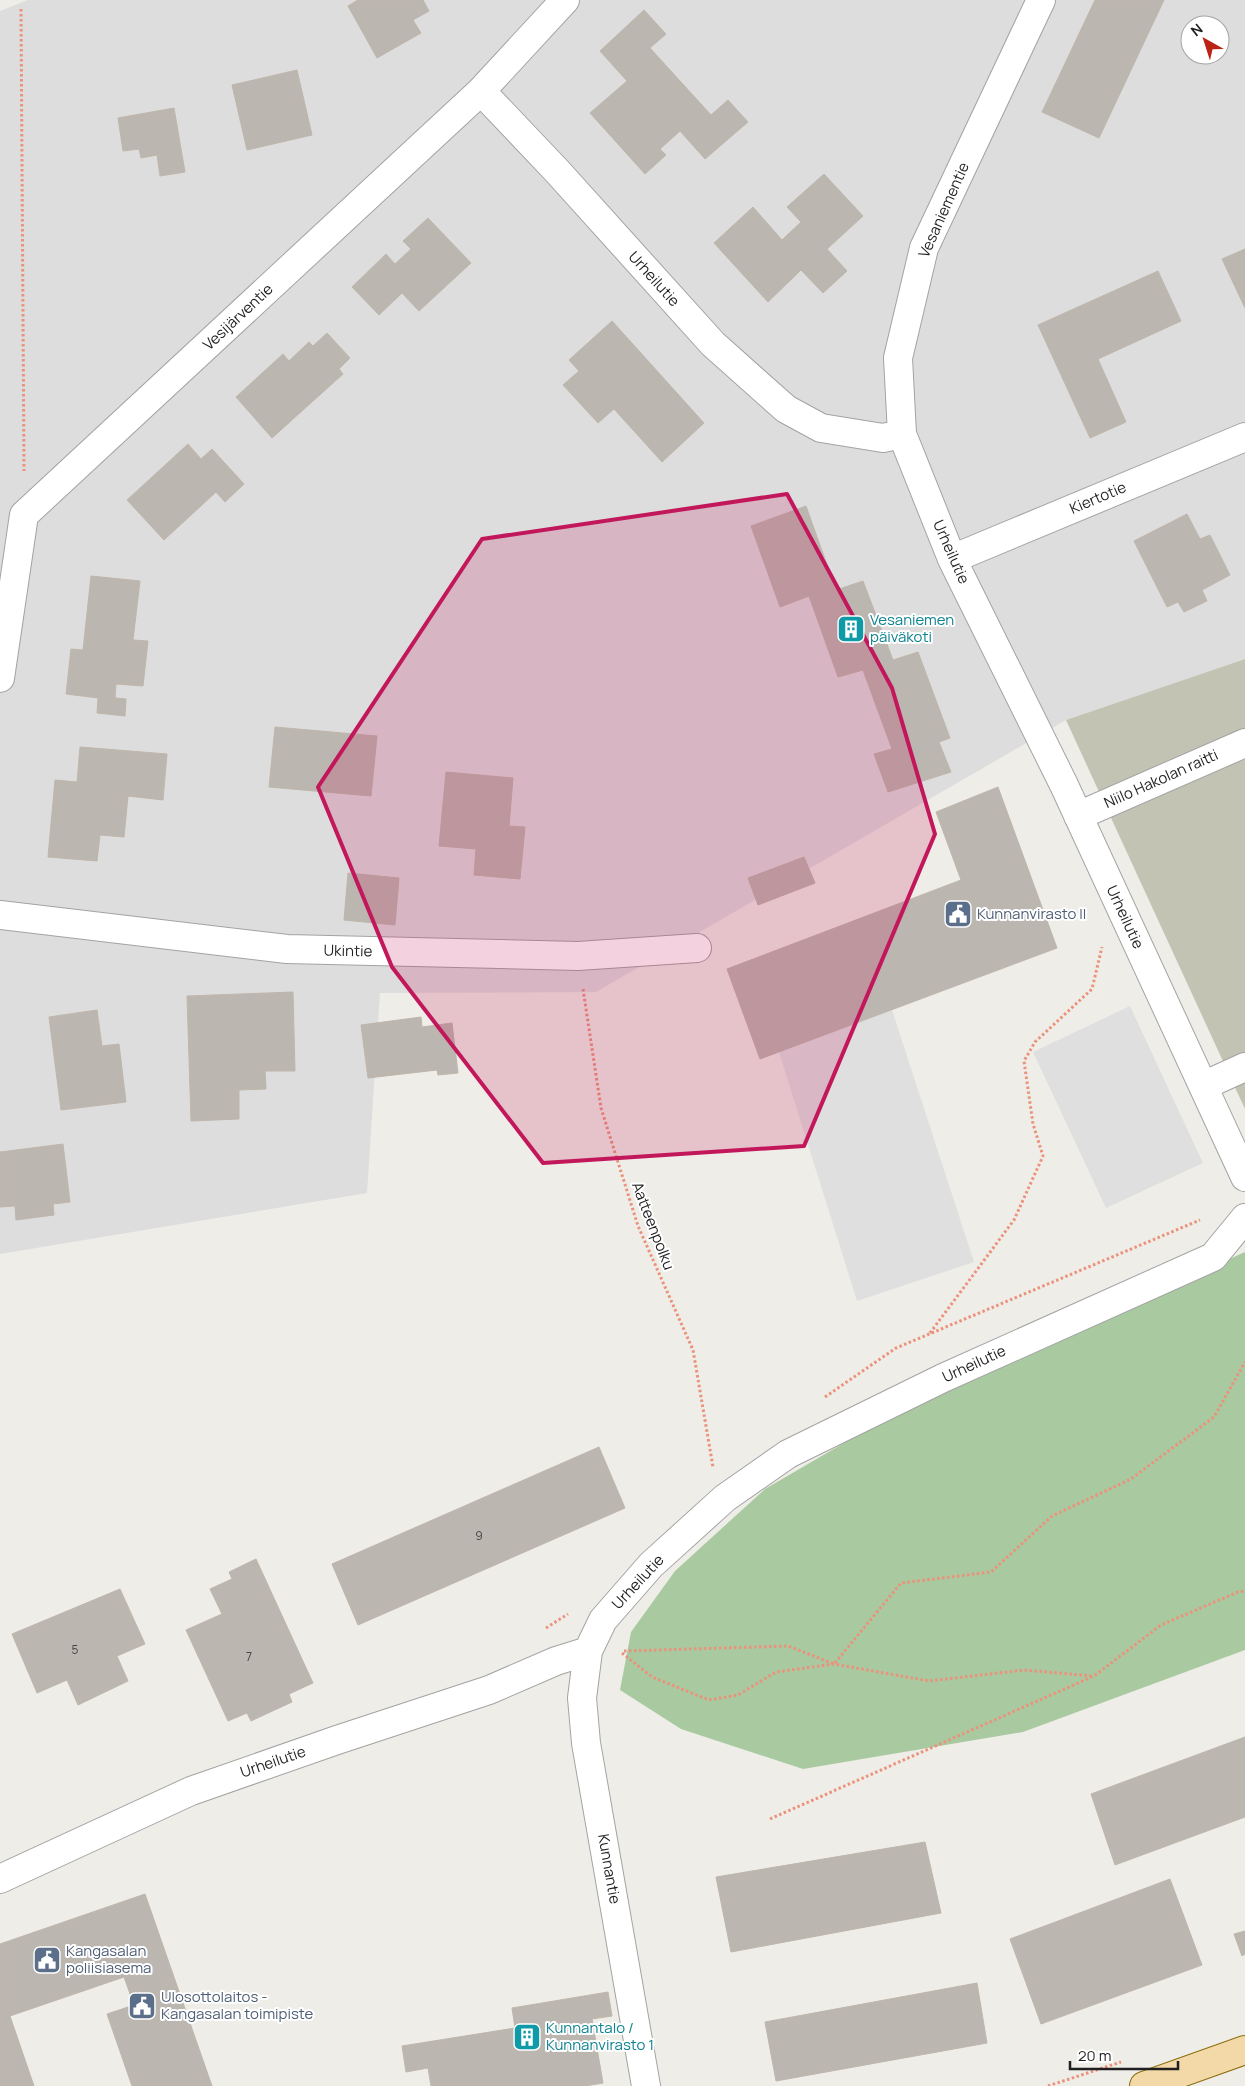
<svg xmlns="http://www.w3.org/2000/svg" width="1245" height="2086" font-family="Manrope,sans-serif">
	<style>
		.residential { fill: #ddd; fill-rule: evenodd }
		.construction { fill: #c2c3b3 }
		.forest { fill: #a9caa0 }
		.parking { fill: #dfdfdf }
		.building { fill: #bcb6b0; stroke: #bfb6ab }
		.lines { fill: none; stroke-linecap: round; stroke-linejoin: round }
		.street-casing { stroke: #a3a3a3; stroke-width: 30 }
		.primary-casing { stroke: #8c6d0f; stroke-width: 30 }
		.path { stroke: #ec917b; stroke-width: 3; stroke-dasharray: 2.5 2.5; stroke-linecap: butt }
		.street { stroke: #fff; stroke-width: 28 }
		.primary { stroke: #f3d9a8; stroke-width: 28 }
		.marked { fill: #c2185b; fill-opacity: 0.2; stroke: #c2185b; stroke-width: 4; stroke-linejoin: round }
		.labels { text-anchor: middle; stroke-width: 4; stroke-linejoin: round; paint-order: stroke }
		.number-label { font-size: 12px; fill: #464543 }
		.street-label { font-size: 15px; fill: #1f1f1f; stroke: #fff }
		.culture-label { font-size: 15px; fill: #0d838f; stroke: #fff; text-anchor: start }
		.service-label { font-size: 15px; fill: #4e5e75; stroke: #fff; text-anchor: start }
	</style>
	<rect width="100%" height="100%" fill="#efede7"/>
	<!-- residential -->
	<path class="residential" d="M28 0H1245V659L1066 720 596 992 380 993 367 1193 0 1254V11ZM1190 25H1220V55H1190Z"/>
	<!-- construction -->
	<path class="construction" d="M1245 659V1109L1066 720Z"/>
	<!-- forest -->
	<path class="forest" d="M1245 1252V1650L1023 1732 803 1769 681 1729 620 1690 631 1632 675 1571 765 1489 923 1397Z"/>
	<!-- parking -->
	<path class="parking" d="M1130 1006 1203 1163 1106 1208 1033 1052Z
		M892 1010 974 1262 857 1301 779 1052Z"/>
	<!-- building -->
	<path class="building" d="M358 0H423L429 11 413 20 421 33 377 58 348 6Z
		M1095 0H1164L1099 138 1042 112Z
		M644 10 666 34 650 48 711 115 728 100 748 122 705 159 680 131 660 149 666 155 645 174 590 113 627 81 600 51Z
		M297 70 312 135 247 150 232 85Z
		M174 108 185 172 160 176 157 155 141 158 139 149 123 151 118 118Z
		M824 174 863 216 827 249 847 271 823 293 801 270 768 302 714 243 753 207 782 240 801 222 787 207Z
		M428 218 471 263 419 311 402 293 379 315 352 287 386 254 395 264 411 249 403 241Z
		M1245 249V308L1222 259Z
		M1158 271 1181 321 1098 359 1126 422 1090 438 1038 325Z
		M612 321 704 423 662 462 614 409 598 423 563 385 579 371 569 360Z
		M327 333 350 358 339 369 343 374 272 438 236 397 283 354 289 361 309 342 313 346Z
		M188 444 201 459 212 449 244 484 225 502 216 492 164 540 127 500Z
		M806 506 836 590 863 581 893 660 918 652 950 738 939 742 951 772 888 792 874 754 892 749 863 670 838 677 809 596 780 607 751 526Z
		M1187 514 1200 539 1210 535 1230 575 1202 590 1207 601 1184 612 1178 602 1167 607 1134 541Z
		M91 576 140 581 133 640 148 641 143 686 116 684 115 698 126 699 125 716 97 713 98 698 66 694 71 649 83 650Z
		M275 727 377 736 371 796 269 787Z
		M80 747 167 754 163 800 128 796 124 837 100 835 97 861 48 857 55 780 77 782Z
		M446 772 513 778 509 826 525 827 520 879 474 875 476 849 439 846Z
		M998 787 1057 948 760 1059 727 969 961 880 936 812Z
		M804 857 815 883 758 905 748 878Z
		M348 873 399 878 395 925 344 920Z
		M293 992 295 1071H265L266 1089 239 1090V1119L191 1121 187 996Z
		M97 1010 102 1046 119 1044 126 1102 61 1110 49 1017Z
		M421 1017 422 1027 452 1023 458 1073 438 1075 437 1070 368 1078 361 1025Z
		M63 1144 70 1202 53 1204 54 1215 16 1220 15 1206 0 1207V1152Z
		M599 1447 625 1508 358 1625 332 1564Z
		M256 1559 313 1683 289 1694 292 1702 251 1721 247 1713 228 1721 186 1630 222 1614 210 1589 232 1579 229 1572Z
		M120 1589 145 1644 117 1656 128 1681 78 1705 67 1680 37 1693 12 1634Z
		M1245 1737V1817L1115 1865 1091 1794Z
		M925 1842 941 1913 731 1952 716 1877Z
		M1170 1879 1202 1965 1041 2024 1010 1939Z
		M145 1894 212 2086H132L107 2014 134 2005 124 1977 10 2016 34 2086H0V1944Z
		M1245 1931V1954L1242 1956 1234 1934Z
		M977 1983 987 2043 776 2081 765 2022Z
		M608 1992 612 2016 592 2019 603 2083 585 2086H431L428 2068 406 2072 402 2046 515 2028 512 2008Z"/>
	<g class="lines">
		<!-- street casing -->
		<g class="street-casing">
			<path id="street" d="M481 91 557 171 713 344 786 409 821 428 883 438 902 434 952 559 1064 785 1245 1177
				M902 434 898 358 924 248 1041 0
				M952 559 1245 437
				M0 678 24 515 481 91 565 0
				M1078 816 1245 743
				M0 915 287 949 578 956 697 948
				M1203 1086 1245 1067
				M0 1879 191 1791 337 1740 489 1690 556 1661 588 1651
				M646 2086 586 1743 582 1698 588 1651 603 1620 651 1565 725 1498 788 1454 943 1378 1213 1257 1245 1218"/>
		</g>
		<!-- primary casing -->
		<g class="primary-casing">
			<path id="primary" d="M1144 2086 1245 2050"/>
		</g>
		<!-- path -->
		<path class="path" d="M21 9 24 471
			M583 989 601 1108 638 1226 693 1350 713 1467
			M930 1333 1014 1220 1043 1156 1033 1124 1024 1061 1035 1042 1092 989 1102 947
			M825 1397 896 1348 1200 1220
			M546 1628 568 1614
			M624 1651 788 1646 834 1664 901 1583 991 1572 1052 1516 1131 1479 1214 1417 1245 1362
			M622 1653 652 1677 709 1700 738 1695 776 1672 834 1664 929 1681 1024 1670 1093 1676
			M770 1819 1094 1676 1161 1625 1238 1592 1245 1591
			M1048 2086 1121 2062"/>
		<!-- street -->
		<use href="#street" class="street"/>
		<!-- primary -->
		<use href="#primary" class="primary"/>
	</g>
	<!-- marked area -->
	<path class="marked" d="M787 494 892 688 935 834 804 1146 543 1163 392 967 318 787 482 539Z"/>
	<!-- icons -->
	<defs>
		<g id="building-square" transform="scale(1.4375)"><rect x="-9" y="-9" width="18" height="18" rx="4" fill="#0f9aa8" stroke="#fff"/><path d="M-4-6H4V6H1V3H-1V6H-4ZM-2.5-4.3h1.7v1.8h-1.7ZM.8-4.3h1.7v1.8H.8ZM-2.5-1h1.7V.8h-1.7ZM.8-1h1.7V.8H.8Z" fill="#fff"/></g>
		<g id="civic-square" transform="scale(1.4375)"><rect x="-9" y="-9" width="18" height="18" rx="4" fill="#5c6f8a" stroke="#fff"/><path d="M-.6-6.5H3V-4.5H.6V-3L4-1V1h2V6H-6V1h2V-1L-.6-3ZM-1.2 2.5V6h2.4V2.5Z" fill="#fff"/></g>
	</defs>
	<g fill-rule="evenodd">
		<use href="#building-square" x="851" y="629"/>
		<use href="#civic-square" x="958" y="914"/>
		<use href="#civic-square" x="47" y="1960"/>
		<use href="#civic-square" x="142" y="2006"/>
		<use href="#building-square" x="527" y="2037"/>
	</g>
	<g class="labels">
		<!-- number labels -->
		<g class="number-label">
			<text x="479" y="1540">9</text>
			<text x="75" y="1654">5</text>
			<text x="249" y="1661">7</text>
		</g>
		<!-- street labels -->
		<g class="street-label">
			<text transform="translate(944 210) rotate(-66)" y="5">Vesaniementie</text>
			<text transform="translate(654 279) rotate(48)" y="5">Urheilutie</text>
			<text transform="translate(238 317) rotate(-43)" y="5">Vesijärventie</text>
			<text transform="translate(1098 498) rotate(-23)" y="5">Kiertotie</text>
			<text transform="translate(951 552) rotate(66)" y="5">Urheilutie</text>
			<text transform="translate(1161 779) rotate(-24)" y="5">Niilo Hakolan raitti</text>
			<text transform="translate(1125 917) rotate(65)" y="5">Urheilutie</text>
			<text transform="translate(348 951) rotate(1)" y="5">Ukintie</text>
			<text transform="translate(653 1226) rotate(69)" y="5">Aatteenpolku</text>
			<text transform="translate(974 1364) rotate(-25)" y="5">Urheilutie</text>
			<text transform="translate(638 1582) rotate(-47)" y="5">Urheilutie</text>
			<text transform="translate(273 1762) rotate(-19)" y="5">Urheilutie</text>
			<text transform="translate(609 1869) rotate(80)" y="5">Kunnantie</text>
		</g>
		<!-- culture labels -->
		<g class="culture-label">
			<text x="870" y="625">Vesaniemen<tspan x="870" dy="17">päiväkoti</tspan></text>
			<text x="546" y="2033">Kunnantalo /<tspan x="546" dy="17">Kunnanvirasto 1</tspan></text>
		</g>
		<!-- service labels -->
		<g class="service-label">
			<text x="977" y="919">Kunnanvirasto II</text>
			<text x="66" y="1956">Kangasalan<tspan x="66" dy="17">poliisiasema</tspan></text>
			<text x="161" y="2002">Ulosottolaitos -<tspan x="161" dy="17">Kangasalan toimipiste</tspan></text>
		</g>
	</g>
	<!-- north arrow -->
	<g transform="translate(1205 40) rotate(321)"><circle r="24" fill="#ffffff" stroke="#a5a5a5"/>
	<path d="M0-4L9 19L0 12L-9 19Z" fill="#bb2314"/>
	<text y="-8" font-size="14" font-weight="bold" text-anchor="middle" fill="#1f1f1f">N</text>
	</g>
	<!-- scale -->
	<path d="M1070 2061v8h108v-8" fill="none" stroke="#1f1f1f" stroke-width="2.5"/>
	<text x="1078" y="2061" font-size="15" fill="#1f1f1f" stroke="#ffffff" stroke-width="4" paint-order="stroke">20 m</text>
</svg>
